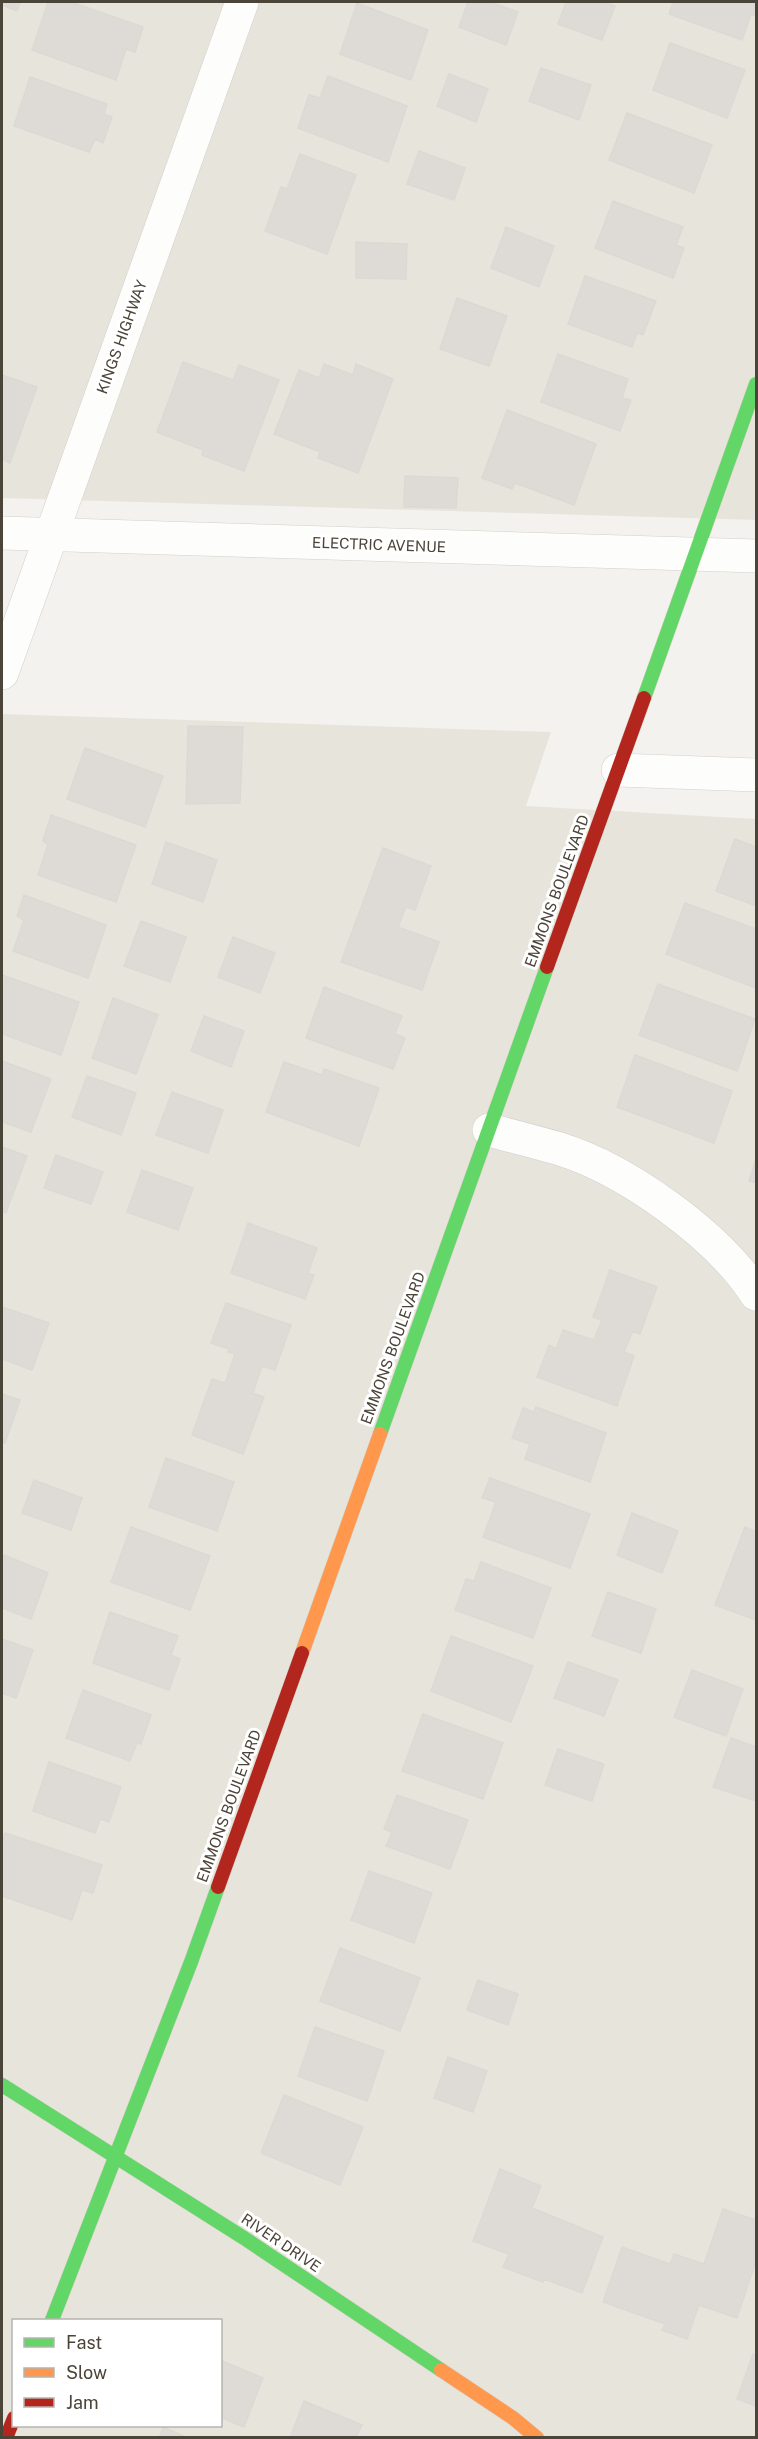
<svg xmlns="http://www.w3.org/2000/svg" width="758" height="2439" font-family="'Public Sans',sans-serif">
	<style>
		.residential { fill: #e7e4dc; fill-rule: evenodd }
		.building { fill: #dedbd6; stroke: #dcd9d4; stroke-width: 1.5 }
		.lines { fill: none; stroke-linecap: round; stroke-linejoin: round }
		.street-casing { stroke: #d2d0cb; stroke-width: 34 }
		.fast-casing { stroke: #d3cfc5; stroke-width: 15 }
		.slow-casing { stroke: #d3cfc5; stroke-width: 15 }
		.jam-casing { stroke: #d3cfc5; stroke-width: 15 }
		.street { stroke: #fdfdfc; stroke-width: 33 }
		.fast { stroke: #63d668; stroke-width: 14 }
		.slow { stroke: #ff974d; stroke-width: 14 }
		.jam { stroke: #b3261e; stroke-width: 14 }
		.labels { text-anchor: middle; stroke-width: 6; stroke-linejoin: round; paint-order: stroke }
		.street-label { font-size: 15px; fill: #4b4439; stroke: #fff }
	</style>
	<rect width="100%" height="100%" fill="#f4f2ee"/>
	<!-- residential -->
	<path class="residential" d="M2 2H756V520L2 498Z
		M2 714 551 732 526 806 756 819V2437L2 2438ZM14 2320H220V2426H14Z"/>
	<!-- building -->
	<path class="building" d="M2 2H20L17 11 2 5Z
		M48 2H71L143 27 135 52 126 49 116 80 32 50Z
		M468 2H490L518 12 506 45 459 27Z
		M566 2H603L615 6 602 40 558 24Z
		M673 2H756V16L751 14 742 40 669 14Z
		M357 3 428 30 411 80 340 54Z
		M670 43 745 70 727 118 653 90Z
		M541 68 591 85 579 120 529 101Z
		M449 74 488 89 476 122 437 106Z
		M328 76 407 106 388 162 298 128 309 95 320 98Z
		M30 77 107 104 104 114 112 117 103 143 95 139 89 152 14 126Z
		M627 113 712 145 694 193 609 160Z
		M419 151 465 168 454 200 407 184Z
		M300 154 356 175 327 254 265 231 281 187 287 189Z
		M613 201 683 227 676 245 684 248 673 278 595 248Z
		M506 227 554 246 539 287 491 268Z
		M356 242 407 244 406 279 356 278Z
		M585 276 656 301 643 335 637 333 632 347 568 324Z
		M457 298 507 316 489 366 440 349Z
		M558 354 628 379 622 398 631 400 620 431 541 402Z
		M183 362 233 380 239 365 279 380 244 471 202 455 203 450 157 432Z
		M324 364 353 375 356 364 393 379 358 473 318 458 320 452 274 434 299 370 319 378Z
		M2 375 37 387 10 463 2 459Z
		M507 410 596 444 574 505 515 483 512 489 482 478Z
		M405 476 458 478 456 508 404 507Z
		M188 726 243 727 240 803 186 804Z
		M85 748 163 776 145 827 67 799Z
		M51 815 136 845 116 902 38 875 48 844 43 841Z
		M735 839 756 847V906L716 891Z
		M166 842 217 860 203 902 152 884Z
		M383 848 431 866 415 910 406 907 398 927 439 942 422 990 341 962Z
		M24 895 106 925 88 978 13 951 24 920 17 916Z
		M685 903 756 929V988L666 954Z
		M141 921 186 937 170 982 124 966Z
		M233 937 275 953 260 993 218 977Z
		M2 975 79 1002 61 1055 2 1034Z
		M658 984 755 1019 737 1071 639 1035Z
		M324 987 402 1016 395 1034 405 1038 393 1069 306 1038Z
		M113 998 158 1015 136 1074 92 1058Z
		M204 1016 244 1031 231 1067 191 1051Z
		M635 1055 732 1091 714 1143 617 1107Z
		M2 1061 51 1079 31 1132 2 1122Z
		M284 1062 322 1075 324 1069 379 1088 359 1146 266 1112Z
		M87 1076 136 1093 121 1135 72 1117Z
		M172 1092 223 1110 208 1153 156 1135Z
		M2 1147 27 1156 6 1213 2 1211Z
		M56 1155 103 1172 91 1204 44 1188Z
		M756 1159V1183L749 1181Z
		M142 1170 193 1188 178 1230 127 1212Z
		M248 1223 317 1248 308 1273 314 1275 305 1299 231 1273Z
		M610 1270 657 1287 640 1334 633 1331 624 1352 634 1356 617 1406 537 1377 549 1345 556 1349 563 1330 594 1340 602 1320 593 1317Z
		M226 1303 291 1325 275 1370 262 1366 253 1393 264 1397 243 1454 192 1435 212 1379 225 1383 235 1354 228 1352 229 1349 211 1343Z
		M2 1307 49 1323 32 1370 2 1359Z
		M2 1394 20 1400 5 1443 2 1442Z
		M536 1407 606 1433 590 1482 525 1459 530 1444 512 1438 523 1408 534 1412Z
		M166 1458 234 1482 217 1531 149 1507Z
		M490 1478 590 1514 570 1568 483 1537 496 1502 482 1498Z
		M34 1480 82 1498 71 1530 22 1513Z
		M632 1513 678 1531 662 1573 617 1555Z
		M131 1527 210 1556 190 1610 111 1582Z
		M745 1527 756 1532V1620L715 1605Z
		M4 1555 48 1573 31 1619 2 1608V1562Z
		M481 1562 551 1588 533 1638 455 1610 466 1579 474 1581Z
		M608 1592 656 1609 641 1653 592 1636Z
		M110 1612 178 1636 171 1655 180 1659 169 1690 93 1663Z
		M451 1636 533 1666 511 1722 431 1691Z
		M2 1639 33 1650 16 1698 2 1693Z
		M568 1662 618 1680 604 1716 554 1698Z
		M692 1670 743 1689 726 1736 674 1717Z
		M83 1690 151 1715 141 1744 137 1743 130 1761 66 1738Z
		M423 1714 503 1743 483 1799 402 1771Z
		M731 1738 756 1747V1801L713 1787Z
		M558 1749 604 1764 592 1801 545 1785Z
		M49 1762 121 1787 109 1822 100 1819 95 1833 33 1811Z
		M397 1795 468 1820 450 1869 386 1846 392 1832 384 1829Z
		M5 1833 102 1865 93 1893 82 1890 72 1920 2 1896V1843Z
		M369 1871 432 1893 414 1943 351 1920Z
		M340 1948 420 1978 400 2031 320 2001Z
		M478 1980 518 1994 508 2025 467 2010Z
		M315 2027 384 2051 367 2101 298 2076Z
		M448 2057 487 2071 473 2112 434 2098Z
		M284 2095 363 2127 340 2185 261 2153Z
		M500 2169 541 2186 532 2208 603 2237 582 2293 544 2279 543 2282 503 2267 509 2254 473 2241Z
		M723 2209 756 2220V2261L737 2318 699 2305 687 2339 662 2330 665 2324 603 2302 622 2247 670 2264 674 2254 704 2264Z
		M753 2354 756 2356V2406L737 2399Z
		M220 2360 263 2378 244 2427 220 2417Z
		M304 2401 362 2425 356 2438H290Z
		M163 2427 188 2438H159Z"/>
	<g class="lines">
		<!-- street casing -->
		<g class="street-casing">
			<path id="street" d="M2 533 756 556
				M2 673 242 2
				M618 770 756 775
				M489 1130C512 1136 536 1142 560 1149 627 1170 718 1235 756 1294"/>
		</g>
		<!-- fast casing -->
		<g class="fast-casing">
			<path id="fast" d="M644 698 756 384
				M380 1434 547 967
				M2 2085 244 2238 441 2370
				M52 2320 191 1962 218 1887"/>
		</g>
		<!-- slow casing -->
		<g class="slow-casing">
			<path id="slow" d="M302 1653 380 1434
				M441 2370 513 2418 537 2438"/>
		</g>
		<!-- jam casing -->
		<g class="jam-casing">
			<path id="jam" d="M547 967 644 698
				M218 1887 302 1653
				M6 2438 14 2418"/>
		</g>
		<!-- street -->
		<use href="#street" class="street"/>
		<!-- fast -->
		<use href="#fast" class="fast"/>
		<!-- slow -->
		<use href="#slow" class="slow"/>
		<!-- jam -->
		<use href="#jam" class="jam"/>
	</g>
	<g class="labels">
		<!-- street labels -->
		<g class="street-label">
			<text transform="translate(122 337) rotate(-70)" y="5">KINGS HIGHWAY</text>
			<text transform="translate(379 545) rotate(2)" y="5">ELECTRIC AVENUE</text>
			<text transform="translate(557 891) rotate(-70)" y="5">EMMONS BOULEVARD</text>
			<text transform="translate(393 1348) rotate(-70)" y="5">EMMONS BOULEVARD</text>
			<text transform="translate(229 1806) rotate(-70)" y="5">EMMONS BOULEVARD</text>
			<text transform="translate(281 2243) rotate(34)" y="5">RIVER DRIVE</text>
		</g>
	</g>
	<!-- border -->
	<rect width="758" height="2439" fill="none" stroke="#4b4439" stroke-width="6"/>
	<!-- legend -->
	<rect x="12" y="2319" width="210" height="108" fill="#ffffff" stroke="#b7b4b0" stroke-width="1.5"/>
	<rect x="24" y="2338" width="30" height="9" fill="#63d668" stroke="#b7b4b0" stroke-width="1.5"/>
	<text x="66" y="2349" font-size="18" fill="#4b4439">Fast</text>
	<rect x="24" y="2368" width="30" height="9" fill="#ff974d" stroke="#b7b4b0" stroke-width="1.5"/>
	<text x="66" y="2379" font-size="18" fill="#4b4439">Slow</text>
	<rect x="24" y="2398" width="30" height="9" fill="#b3261e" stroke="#b7b4b0" stroke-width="1.5"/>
	<text x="66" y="2409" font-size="18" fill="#4b4439">Jam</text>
</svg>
